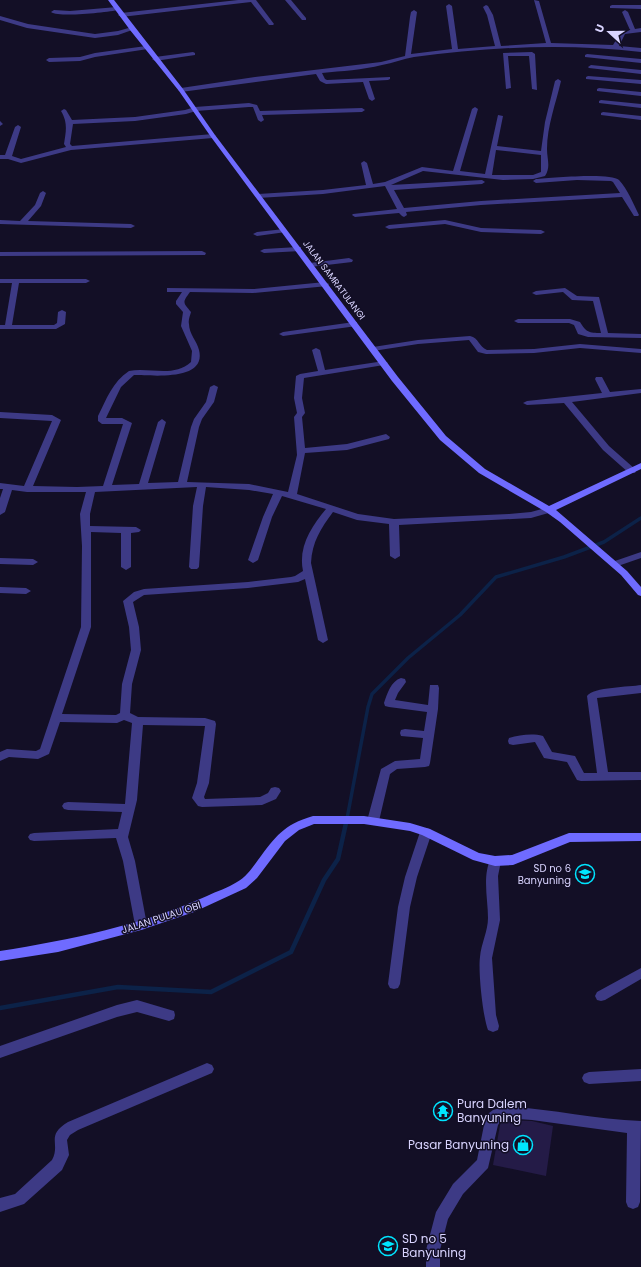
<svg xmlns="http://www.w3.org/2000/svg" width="641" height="1267" font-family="Poppins,sans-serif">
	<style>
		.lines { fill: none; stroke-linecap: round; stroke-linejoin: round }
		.stream-far1 { stroke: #0c2248; stroke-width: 3.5 }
		.stream { stroke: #0c2248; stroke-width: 4.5 }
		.building { fill: #241b47 }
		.street { fill: #3d3a85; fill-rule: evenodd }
		.secondary { fill: #6f6bff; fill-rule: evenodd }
		.labels { text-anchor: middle; stroke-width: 3; stroke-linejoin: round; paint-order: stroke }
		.far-street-label { font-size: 9px; fill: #d9d4ff; stroke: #130f26 }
		.poi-label { font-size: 10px; fill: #d9d4ff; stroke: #130f26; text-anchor: end }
		.street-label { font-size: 10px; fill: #d9d4ff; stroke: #130f26 }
		.near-poi-label { font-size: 12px; fill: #d9d4ff; stroke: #130f26; text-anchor: start }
	</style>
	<rect width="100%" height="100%" fill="#130f26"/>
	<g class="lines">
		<!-- stream-far1 -->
		<path class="stream-far1" d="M346 824 368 707 372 694 408 658 460 615 496 577 564 557 604 542 641 518"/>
		<!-- stream -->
		<path class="stream" d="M0 1008 118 987 211 992 291 952 324 880 338 859 346 823"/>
	</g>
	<!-- building -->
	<path class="building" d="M503 1120 532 1121 553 1126 546 1176 493 1165 500 1125Z"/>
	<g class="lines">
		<!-- street -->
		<path class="street" d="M238 0H256L274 24 273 25H269L251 2 121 17 118 15 121 13Z
			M285 0H291L306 18V20H302Z
			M534 0 539 1 551 43 613 45 621 32 630 30 622 12 625 10 628 12 635 29 641 28V32L625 34 619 46 641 48V52C566 43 489 47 414 57 403 59 393 63 382 65 362 70 342 71 322 73L325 79 327 80 390 77V79L388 80 369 81 375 99 372 101 369 99 363 82 326 84 320 81 316 74 181 92 178 90 181 88 255 77 381 62 405 56 410 17 411 12 414 10 417 12 411 54 452 49 446 6 449 4 452 6 458 49 495 46 487 15 483 7 486 5 488 6 493 15 501 46 546 43Z
			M612 5H641V9L610 8V6Z
			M117 7 120 9 119 10C107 12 60 18 51 12L54 10 70 11Z
			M0 16 28 24 95 34 118 31 132 27 135 29 118 35 95 38 27 28 0 20Z
			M146 46 148 47V49L95 57 80 61 49 62 46 60 49 58 80 57 95 53Z
			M193 52 195 53V55L155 61 152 59 155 57Z
			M532 52 535 54 537 90 532 89 529 56H508L511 88 506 89 503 53Z
			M587 54 641 59V63L585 57V55Z
			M591 65 641 70V74L589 68 588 67Z
			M588 76 641 80V84L586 79V77Z
			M558 79 561 81C556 103 547 126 547 149 547 159 551 167 545 176L533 179 503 180 423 171 391 185 482 180 485 182 482 184 394 190 404 208 481 201 620 193 613 182 611 181 577 180 536 183 533 181 536 179C550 178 611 172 619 180 627 188 634 205 639 215L638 216H634L622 197 481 205 406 212 407 215 404 217 402 216 399 213 355 217 352 215 353 214 397 209 385 186 323 194 258 198 255 196 258 194 323 190 366 185 361 163 364 161 367 163 373 184 385 182 422 167 453 171 472 109 475 107 478 109 460 171 485 174 498 115 503 116 497 146 541 151 545 122 555 81ZM496 150 541 155V172L533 175H492Z
			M599 88 641 92V96L597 91V89Z
			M601 100 641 104V108L599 103V101Z
			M249 103 257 105 260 111 362 108 365 110 362 112 262 115 264 120 261 122 258 120 253 107H249L196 111 186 114 135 121 73 124 70 144 72 146 213 134 216 136 213 138 71 150 21 163 8 159H0V155H5L15 127 18 125 21 127 12 156 21 159 66 147 64 144C66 131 68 123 61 111L64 109 66 110 72 120 135 117 185 110 195 107Z
			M603 112 641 116V120L601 115V113Z
			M0 121 3 124 0 126Z
			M43 191 46 193 41 206 28 221 131 224 135 226 131 228 0 224V220L20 221 35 205 40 193Z
			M445 220 481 228 541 230 545 232 541 234 481 232 445 224 389 229 385 227 389 225Z
			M284 229 286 230V232L257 236 253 234 257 232Z
			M298 247H301V251L264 253 260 251 264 249Z
			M202 251 206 253 205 255 0 256V252Z
			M349 258 353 260 352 262 310 267 306 265 310 263Z
			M0 279H86L90 281 86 283H19L12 325H54L57 323 58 312 62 310 66 312 65 324 56 329H0V325H5L12 283H0Z
			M325 282 329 284 328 286 253 293 190 292C182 303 183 302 191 312 190 316 188 320 189 324 189 334 197 341 199 350 207 382 151 375 134 375L121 387 106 418H122L132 423 112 485 139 484 158 422 162 419 166 422 148 483 178 482 191 427 194 419 206 402 210 387 214 385 218 387 214 402 202 419 199 427 187 482 249 484 288 492 297 455 294 417 297 413 294 398 296 376 300 374 318 371 312 350 316 348 320 350 325 370 384 361 388 363 384 365 304 378 302 398 305 413 302 417 305 448 347 444 386 434 390 437 389 439 347 450 305 453 297 494 358 514 394 519 509 514 531 512 549 507 554 510 552 512 531 518 399 525 400 556 395 559 390 556 389 524 357 520 333 512C321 528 312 542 311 563L328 640 323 643 318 640 305 579 298 582 248 588 144 595 133 602 139 627 141 650 132 684 130 713 138 717 205 718 215 721 216 724 209 783 204 797 205 799 260 797 268 793 271 788 275 787 279 788 281 791 276 799 262 805 202 807 198 806 192 798 197 783 205 726 143 725 137 800 128 837 135 861 147 925 145 929 141 930 137 929 135 925 123 861 116 838 34 841 30 840 28 837 30 834 34 833 118 829 122 812 68 810 64 809 62 806 64 803 68 802 125 804 132 723 124 720 117 723 60 722 49 754 38 759 9 757 0 761V752L7 749 36 751 40 749 81 627 82 546 80 514 86 492H27L12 490 5 512 0 515V498L3 489H0V483L24 486 52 421 0 418V412L52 415 61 420 33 486 77 487 103 486 123 424H102L98 421V416C106 400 113 381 129 371 149 367 174 378 191 362L192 351 181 326 183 312 176 304V301L182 292H167V288L253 289ZM197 487 193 506 189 567 191 569H197L199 567 203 506 206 487 249 490 273 494 263 517 248 560 253 563 258 560 272 517 282 496 326 509C311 527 298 547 303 571L295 576 291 577 248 582 144 589 134 592 123 601 129 627 131 650 122 684 120 713 116 715 62 714 91 627V532L121 533V567L126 570 131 567V533L139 532 141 530 136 527 90 526V514L95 492Z
			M565 288 577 296 599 297 608 333 641 334V338L588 337 578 334 574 325 569 323H518L514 321 518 319H570L580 322C586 332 589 333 601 333L593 301 572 300 563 292 536 295 532 293 536 291Z
			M354 322H357V326L283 336 279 334 283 332Z
			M470 336C479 338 479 347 487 350L534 349 580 344 641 349V353L580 348 534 353 486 354 478 352 469 340 418 344 373 351 369 349 373 347 418 340Z
			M596 377H602L610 392 641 389V393L572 402 609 446 635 469 636 471 635 473H629L603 450 564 403 527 405 523 403 527 401 602 393 595 379Z
			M641 552V558L615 567 610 564 612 562Z
			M0 558 33 559 38 562 33 565 0 564Z
			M0 587 26 588 31 591 26 594 0 593Z
			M401 678 405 679 406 682 398 693 395 700 428 705 430 685H438L439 688 438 709 430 763 429 766 425 767 397 769 390 774 379 821 377 824 373 825 369 824 367 821 381 769 395 761 420 759 423 738 401 736 400 733 401 730 405 729 424 731 427 712 389 707 385 706 384 703C387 694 391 681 401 678Z
			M641 685V693L597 698 608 772H641V780L581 781 577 780 567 762 544 758 535 742 513 745 509 744 508 741 509 738C520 735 532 733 543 736L552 752 575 756 584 773H597L587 696C593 687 630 687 641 685Z
			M426 828 430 829 432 832 417 877 410 907 400 984 398 988 394 989 390 988 388 984 398 907 405 877 420 832 422 829Z
			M495 856 499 858 501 861 498 876 500 920 492 958 496 1015 499 1026 498 1030 493 1032 488 1030C483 1017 478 972 480 957 481 944 488 931 488 918 488 899 482 876 491 858Z
			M641 968V979L605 1000 601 1001 597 1000 595 996 597 992Z
			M137 1000 174 1011 175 1015 174 1019 169 1021 137 1012 117 1017 0 1058V1046L117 1005Z
			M207 1063 212 1065 214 1069 212 1073 78 1130 70 1135 67 1140 69 1155 62 1170 24 1204 0 1212V1198L15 1194 52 1160C61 1143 45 1136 68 1122Z
			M641 1069V1081L589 1084 584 1082 582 1078 584 1074 589 1072Z
			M506 1106C551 1109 596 1119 641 1121L640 1202 638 1207 633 1209 628 1207 626 1202 627 1133 532 1120 506 1118 502 1119 498 1125 488 1168 463 1194 448 1219 440 1250V1267H426V1250L436 1212 453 1184 477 1160 484 1125 489 1113 493 1110Z"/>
		<!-- secondary -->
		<path class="secondary" d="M108 0H114L183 89 215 135 398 377 446 436 485 469 549 506 641 463V469L556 510 627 571 641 587V596L638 595 621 575 560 522 546 512 479 473 440 440 392 381 211 137 179 91 130 30Z
			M313 816H364L410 823 430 829 479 853 495 856 512 855 569 833H641V841L570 842 513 865 495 866 473 860 422 835 410 831 364 824H314L299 830 285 841 257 878 246 888 194 912 141 930 58 952 0 961V951C70 940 142 925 207 896 217 891 228 888 237 882 246 877 252 868 258 860 276 836 283 825 313 816Z"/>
	</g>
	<!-- icons -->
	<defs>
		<g id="school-ring" transform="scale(1)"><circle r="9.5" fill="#130f26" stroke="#00e5ff" stroke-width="1.5"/><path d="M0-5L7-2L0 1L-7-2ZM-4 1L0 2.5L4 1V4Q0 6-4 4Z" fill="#00e5ff"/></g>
		<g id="temple-ring" transform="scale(1)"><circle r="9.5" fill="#130f26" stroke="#00e5ff" stroke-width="1.5"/><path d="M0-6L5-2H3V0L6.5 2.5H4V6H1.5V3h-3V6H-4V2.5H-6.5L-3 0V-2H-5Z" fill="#00e5ff"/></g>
		<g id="shop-ring" transform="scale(1)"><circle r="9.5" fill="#130f26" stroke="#00e5ff" stroke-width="1.5"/><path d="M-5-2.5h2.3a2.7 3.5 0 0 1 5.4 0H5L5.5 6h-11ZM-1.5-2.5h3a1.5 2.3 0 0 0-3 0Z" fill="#00e5ff"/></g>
	</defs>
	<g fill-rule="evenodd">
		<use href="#school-ring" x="585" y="874"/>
		<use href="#temple-ring" x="443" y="1111"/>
		<use href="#shop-ring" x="523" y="1145"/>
		<use href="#school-ring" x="388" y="1246"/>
	</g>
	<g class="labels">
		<!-- far-street labels -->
		<g class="far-street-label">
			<text transform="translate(334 280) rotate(53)" y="3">JALAN SAMRATULANGI</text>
		</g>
		<!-- poi labels -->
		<g class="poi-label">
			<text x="571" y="872">SD no 6<tspan x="571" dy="12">Banyuning</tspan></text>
		</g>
		<!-- street labels -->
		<g class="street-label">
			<text transform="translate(161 917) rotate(-18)" y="4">JALAN PULAU OBI</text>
		</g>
		<!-- near-poi labels -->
		<g class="near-poi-label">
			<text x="457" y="1108">Pura Dalem<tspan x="457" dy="14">Banyuning</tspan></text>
			<text x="509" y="1149" text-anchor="end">Pasar Banyuning</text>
			<text x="402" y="1243">SD no 5<tspan x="402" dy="14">Banyuning</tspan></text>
		</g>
	</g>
	<!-- north arrow -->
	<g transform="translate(609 32) rotate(291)" stroke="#130f26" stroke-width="3" paint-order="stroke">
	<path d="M0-3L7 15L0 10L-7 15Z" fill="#d9d4ff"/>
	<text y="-6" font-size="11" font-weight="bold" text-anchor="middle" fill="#d9d4ff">U</text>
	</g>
</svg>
